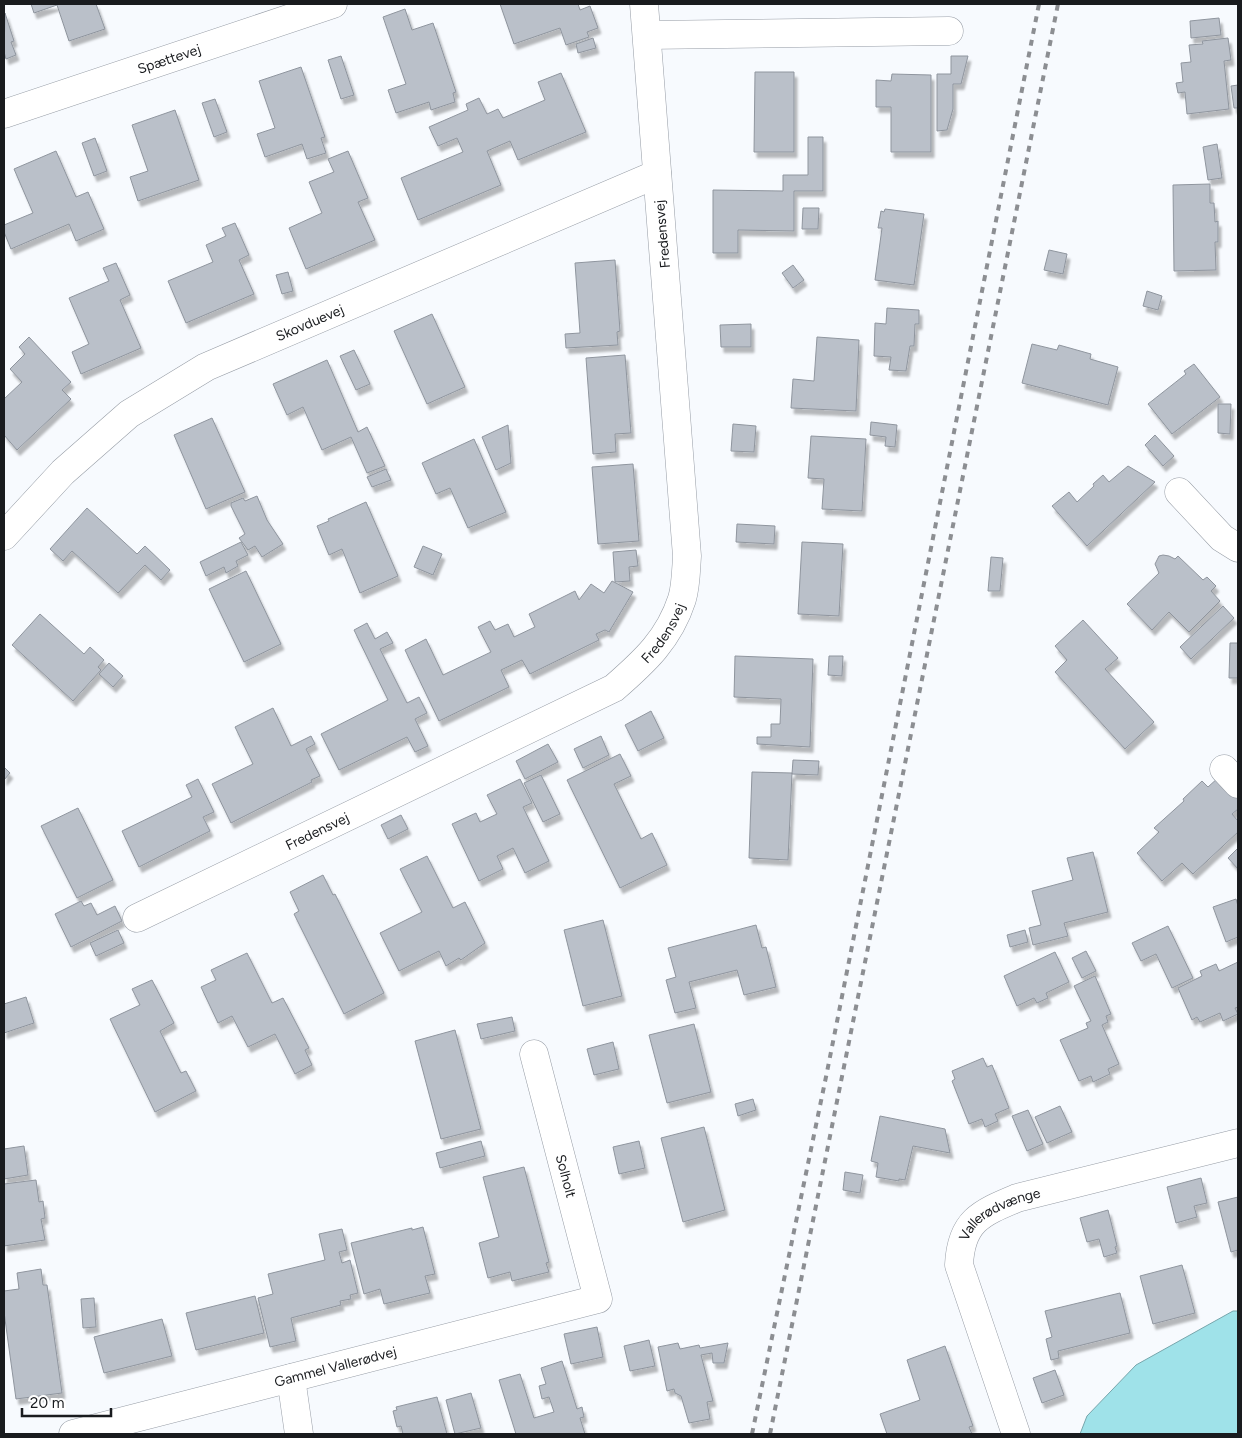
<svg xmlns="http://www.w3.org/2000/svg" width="1242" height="1438" font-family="Figtree,sans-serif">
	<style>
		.water { fill: #9fe2e9; stroke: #77a6ac }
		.building { fill: #bac0c9; stroke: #8f959e; filter: url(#shadow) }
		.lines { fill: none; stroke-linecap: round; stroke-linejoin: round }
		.minor-casing { stroke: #979da6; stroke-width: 29 }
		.minor { stroke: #fff; stroke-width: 28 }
		.rail { stroke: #8c8e92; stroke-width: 4; stroke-dasharray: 6 6; stroke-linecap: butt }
		.labels { text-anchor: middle; stroke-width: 4; stroke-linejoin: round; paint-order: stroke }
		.street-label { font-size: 14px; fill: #191b1e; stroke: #fff }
	</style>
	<defs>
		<filter id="shadow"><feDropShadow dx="3" dy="5.5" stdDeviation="1" flood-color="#0004"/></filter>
	</defs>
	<rect width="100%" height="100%" fill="#f7fafe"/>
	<!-- water -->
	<path class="water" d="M1233 1311H1238V1434H1080L1087 1416 1136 1365Z"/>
	<!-- building -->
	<path class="building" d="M31 4H96L105 29 69 41 57 5 34 13Z
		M500 4H578L580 10 590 6 598 28 587 32 589 37 566 45 560 28 514 44Z
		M405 9 412 30 433 23 456 92 453 93 455 102 431 110 429 102 396 113 388 90 406 84 383 17Z
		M5 13 14 41 11 42 16 55 6 59 4 52Z
		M1219 18 1221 35 1191 38 1190 21Z
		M593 38 596 48 578 53 576 44Z
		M1228 38 1231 60 1224 61 1229 109 1187 114 1185 92 1178 93 1176 83 1183 82 1181 63 1191 62 1189 45 1203 44 1202 41Z
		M341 56 354 95 341 99 328 60Z
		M951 56H968L961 84H953V109L947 130 937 131V74H951Z
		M301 67 325 137 321 138 326 153 307 159 302 144 265 157 257 134 275 128 259 81Z
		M755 72H794V152H754Z
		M561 73 586 132 518 160 510 141 487 151 501 185 418 220 401 178 463 152 457 138 438 146 429 127 468 110 466 104 479 98 487 114 498 109 503 118 545 100 538 82Z
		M892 74 931 75V152H891V107H876V80L891 81Z
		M1238 85V108H1234L1231 86Z
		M215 99 227 132 214 137 202 103Z
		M175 110 199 180 138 201 130 177 148 171 132 125Z
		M808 137H823V191H794V231L738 230V253H713V190L783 191V175H808Z
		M95 138 107 171 94 176 82 143Z
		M1217 144 1222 178 1208 180 1203 147Z
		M56 151 76 197 88 192 104 229 76 241 69 224 11 249 4 232V225L33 213 14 169Z
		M348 151 368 198 358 202 375 240 306 269 289 228 322 213 309 182 334 172 328 159Z
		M1210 184V203H1214L1215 222 1218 221V242H1215L1216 270 1174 271 1173 185Z
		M803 208H819L818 229H802Z
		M885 209 924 214 914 285 875 280 882 228H878L881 211 884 212Z
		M235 223 249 255 239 260 254 294 186 323 168 281 213 262 206 245 226 236 222 228Z
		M1049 250 1067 254 1063 274 1044 270Z
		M615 260 620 331 617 332 618 345 566 348 565 334 580 333 575 263Z
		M116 263 130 295 120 300 141 348 81 374 72 352 89 344 69 298 109 281 103 268Z
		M793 265 804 280 793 288 782 273Z
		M288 272 293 291 282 294 276 275Z
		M1147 291 1162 296 1158 310 1143 306Z
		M887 308 919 310V324H915L914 346H910L906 371 889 370 891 357 874 356 875 323 886 324Z
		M432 314 465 387 427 404 394 331Z
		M751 324V347H721L720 325Z
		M29 337 71 382 62 390 71 399 17 450 4 435V399L22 382 10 369 25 354 19 347Z
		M817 337 859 340 856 411 791 408 793 379 814 381Z
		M1032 344 1057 350 1059 345 1091 354 1090 359 1118 367 1108 405 1022 383Z
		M354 350 370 384 356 390 340 356Z
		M625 355 631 433 615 434 616 452 593 454 586 358Z
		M327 360 358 432 367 427 385 466 367 473 351 437 322 450 303 407 287 415 273 384Z
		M1194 364 1220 397 1172 434 1148 404 1186 374 1184 371Z
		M1218 404H1231L1230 434 1218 433Z
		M212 418 245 492 206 509 174 435Z
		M871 422 897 425 895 447 885 446 886 437 870 435Z
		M733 424 756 426 754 452 731 451Z
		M508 425 511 463 496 470 482 437Z
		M1155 435 1174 456 1163 466 1145 445Z
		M811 436 866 439 862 511 822 509 824 479 808 478Z
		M474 439 506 512 468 528 450 488 436 494 422 463Z
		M633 464 639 541 598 544 592 467Z
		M1128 466 1155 482 1087 546 1052 506 1069 492 1077 502 1094 486 1093 484 1103 475 1109 482Z
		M386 469 391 480 372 487 367 477Z
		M257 496 267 520 283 544 262 557 255 546 248 550 239 538 245 534 231 506V503L243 498 245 501Z
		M366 502 398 576 360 593 342 549 329 555 317 526 329 521 328 519Z
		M87 508 137 554 145 546 170 570 161 580 145 565 118 593 72 551 63 561 50 549Z
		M737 524 775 526 774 544 736 542Z
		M241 542 248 555 236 561 238 566 226 573 224 567 206 576 200 562Z
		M802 542 843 544 839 616 798 614Z
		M423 546 442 554 433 575 414 567Z
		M636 550 638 566 629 567 630 581 615 582 613 552Z
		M1163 555 1169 556 1175 559 1178 556 1203 580 1207 577 1216 586 1211 591 1220 601 1189 632 1169 612 1152 630 1127 604 1159 573 1155 564 1159 556Z
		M991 557 1003 558 1000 591H988Z
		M246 571 281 644 244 662 209 589Z
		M612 581 633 592 609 632 605 630 596 634 599 640 530 674 522 660 501 670 509 687 439 721 405 650 426 639 443 675 491 652 478 627 490 621 495 630 508 624 514 637 535 627 529 614 575 591 579 600 591 584 604 593Z
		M1223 606 1234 618 1191 659 1180 647Z
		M40 614 84 654 90 647 104 660 98 667 101 670 73 701 12 645Z
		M1083 620 1118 658 1105 669 1154 722 1125 749 1055 672 1067 660 1055 646Z
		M367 623 375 639 387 632 393 643 380 649 407 703 419 697 427 713 415 719 428 746 415 752 407 737 339 770 321 734 388 700 354 630Z
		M1230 643H1238V678H1229Z
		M735 656 813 659 810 747 757 744V737H771V724H780L781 699 734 697Z
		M829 656H843L842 676 828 675Z
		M109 663 123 676 113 687 99 674Z
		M273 708 291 746 311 736 315 744 306 749 320 776 311 780 312 782 231 823 212 784 253 764 235 727Z
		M651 711 664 738 638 751 625 725Z
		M601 736 609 755 583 768 574 749Z
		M548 744 558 762 525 779 516 761Z
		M620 754 631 776 614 784 641 839 652 833 667 865 620 888 567 780Z
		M793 760 819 761 818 775 792 774Z
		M4 767 10 773 4 780Z
		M752 772 792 773 788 860 749 858Z
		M541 775 560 814 543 822 524 783Z
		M1219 777 1238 798V809L1232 814 1238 821V832L1193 874 1182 863 1162 881 1137 853 1159 832 1154 828 1184 801 1183 799 1202 781 1208 787Z
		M198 779 214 812 203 817 210 831 139 867 122 831 192 797 186 785Z
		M520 779 532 803 523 807 549 861 525 873 513 848 497 856 503 869 479 881 452 824 476 813 480 822 497 814 487 795Z
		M78 808 113 880 77 898 41 826Z
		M401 815 408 829 388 839 381 825Z
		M1238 848V869L1228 858Z
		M1093 852 1108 912 1064 923 1068 936 1033 945 1029 928 1041 925 1032 891 1073 880 1067 858Z
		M427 856 453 908 465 902 485 943 461 960 459 958 446 966 439 951 399 971 380 933 422 912 400 869Z
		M323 875 333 895 335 894 384 993 344 1014 294 914 299 911 290 892Z
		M1236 899 1238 906V937L1226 942 1213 907Z
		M81 901 84 906 91 903 97 915 115 906 122 921 71 947 55 914Z
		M603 920 622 996 583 1006 564 930Z
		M756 925 762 948 766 947 776 987 744 995 737 970 689 982 696 1008 675 1013 666 980 676 977 668 948Z
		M1168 926 1193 978 1172 988 1156 954 1141 961 1132 943Z
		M118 930 124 943 96 956 90 943Z
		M1025 930 1028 942 1010 947 1007 935Z
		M1086 951 1096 971 1082 978 1072 958Z
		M1055 952 1069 982 1046 993 1048 998 1037 1003 1034 998 1017 1006 1004 976Z
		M247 953 272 1003 283 998 309 1048 305 1050 312 1065 295 1074 275 1034 248 1047 232 1016 218 1023 201 987 216 980 211 970Z
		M1238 962V1007L1235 1008 1238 1014 1223 1021 1220 1013 1200 1022 1197 1017 1192 1020 1178 988 1202 976 1200 971 1216 964 1219 971Z
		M1095 976 1111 1014 1106 1016 1108 1022 1102 1025 1119 1064 1108 1069 1110 1074 1093 1082 1091 1076 1079 1081 1060 1040 1088 1028 1086 1023 1091 1021 1074 986Z
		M152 980 174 1023 160 1031 181 1073 186 1071 196 1091 155 1112 110 1019 140 1005 132 989Z
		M26 997 34 1023 4 1033V1004Z
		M512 1017 515 1031 481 1039 477 1024Z
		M694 1024 711 1092 667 1103 649 1035Z
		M455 1030 481 1129 441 1139 415 1041Z
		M613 1042 619 1069 594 1075 587 1049Z
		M983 1058 987 1067 992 1065 1009 1108 995 1114 998 1121 985 1127 982 1119 969 1124 952 1081 955 1079 952 1071Z
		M753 1099 756 1110 738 1116 735 1104Z
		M1060 1106 1072 1132 1047 1143 1035 1117Z
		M1028 1110 1043 1144 1027 1151 1012 1116Z
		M880 1116 945 1129 950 1153 913 1146 905 1180 899 1179V1181L876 1177 878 1163 871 1161Z
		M704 1127 725 1210 683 1222 661 1138Z
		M481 1141 485 1156 440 1168 436 1153Z
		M639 1141 645 1168 619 1174 613 1147Z
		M24 1146 28 1175 4 1179V1149Z
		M524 1167 549 1262 546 1263 549 1272 512 1281 510 1272 488 1278 479 1243 499 1237 483 1177Z
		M845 1172 863 1175 860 1193 843 1190Z
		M1201 1178 1207 1203 1194 1206 1197 1217 1176 1223 1167 1187Z
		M36 1180 39 1202 43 1201 45 1218 41 1219 45 1240 4 1246V1184Z
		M1238 1197V1250L1231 1252 1218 1202Z
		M1108 1210 1117 1246 1115 1247 1117 1253 1104 1257 1099 1239 1087 1242 1080 1218Z
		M423 1227 435 1274 425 1276 430 1293 384 1304 380 1289 364 1294 351 1243 412 1228V1230Z
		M342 1229 347 1250 339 1252 342 1263 350 1260 358 1293 350 1295 351 1299 340 1301 341 1305 291 1318 296 1341 270 1347 258 1298 273 1294 268 1274 325 1260 319 1234Z
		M1182 1265 1195 1313 1153 1324 1140 1276Z
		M41 1269 43 1285H47L62 1393 16 1399 4 1312V1291L19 1289 17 1273Z
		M1120 1293 1130 1333 1058 1351 1059 1358 1051 1360 1046 1339 1052 1337 1045 1311Z
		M255 1296 264 1333 196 1350 186 1313Z
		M94 1298 96 1327 83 1328 81 1299Z
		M162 1319 172 1356 104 1373 94 1337Z
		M597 1327 603 1357 571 1364 564 1334Z
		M649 1340 655 1366 630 1371 624 1346Z
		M678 1343 680 1349 699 1345 700 1348 728 1343 724 1363H713L712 1353 701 1355 713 1401 707 1402 710 1419 689 1423 681 1396 675 1393 674 1389 667 1391 658 1347Z
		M945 1346 973 1426 969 1427 972 1434H887L880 1414 920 1400 907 1360Z
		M562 1361 577 1409 582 1407 584 1417 580 1418 585 1434H516L499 1380 520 1374 534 1418 554 1412 549 1397 542 1399 539 1386 546 1384 541 1368Z
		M1055 1370 1064 1395 1042 1403 1033 1378Z
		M471 1393 481 1428 455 1434 446 1400Z
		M437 1397 447 1434H403L401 1426 397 1427 393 1411 397 1410 396 1407Z"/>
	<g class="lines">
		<!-- minor casing -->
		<g class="minor-casing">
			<g id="minor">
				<path d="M647 35 949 31"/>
				<path id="s1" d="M4 114 333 4"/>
				<path d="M1179 492 1222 538 1238 548"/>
				<path id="s2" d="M4 536 63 472 129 414 206 367 657 174"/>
				<path d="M1224 769 1238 784"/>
				<path id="s3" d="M137 918 614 688C645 661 669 639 682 599 686 586 686 570 687 556L644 4"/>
				<path d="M291 1378 299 1434"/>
				<path id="s4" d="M73 1434 598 1299 534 1054"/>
				<path id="s5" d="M1016 1434 959 1265C961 1221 981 1213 1017 1198L1238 1143"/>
			</g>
		</g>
		<!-- minor -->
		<use href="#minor" class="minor"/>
		<!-- rail -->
		<path class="rail" d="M752 1434 827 1072 1039 4
			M770 1434 1058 4"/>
	</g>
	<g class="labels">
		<!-- street labels -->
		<g class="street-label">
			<text dy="5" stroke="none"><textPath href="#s1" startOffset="174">Spættevej</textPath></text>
			<text transform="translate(662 234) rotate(-95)" y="5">Fredensvej</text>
			<text dy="5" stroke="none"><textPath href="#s2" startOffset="378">Skovduevej</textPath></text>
			<text dy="5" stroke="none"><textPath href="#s3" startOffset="604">Fredensvej</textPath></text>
			<text dy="5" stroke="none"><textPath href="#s3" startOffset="200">Fredensvej</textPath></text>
			<text transform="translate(566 1176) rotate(75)" y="5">Solholt</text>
			<text dy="5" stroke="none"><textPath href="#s5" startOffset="251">Vallerødvænge</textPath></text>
			<text dy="5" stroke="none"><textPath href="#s4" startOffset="271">Gammel Vallerødvej</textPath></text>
		</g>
	</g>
	<!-- border -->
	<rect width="1242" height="1438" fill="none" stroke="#191b1e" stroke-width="10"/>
	<!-- scale -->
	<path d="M22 1408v8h89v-8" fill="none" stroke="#191b1e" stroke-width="2.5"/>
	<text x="30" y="1408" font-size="15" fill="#191b1e" stroke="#ffffff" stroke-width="4" paint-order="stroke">20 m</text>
</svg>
